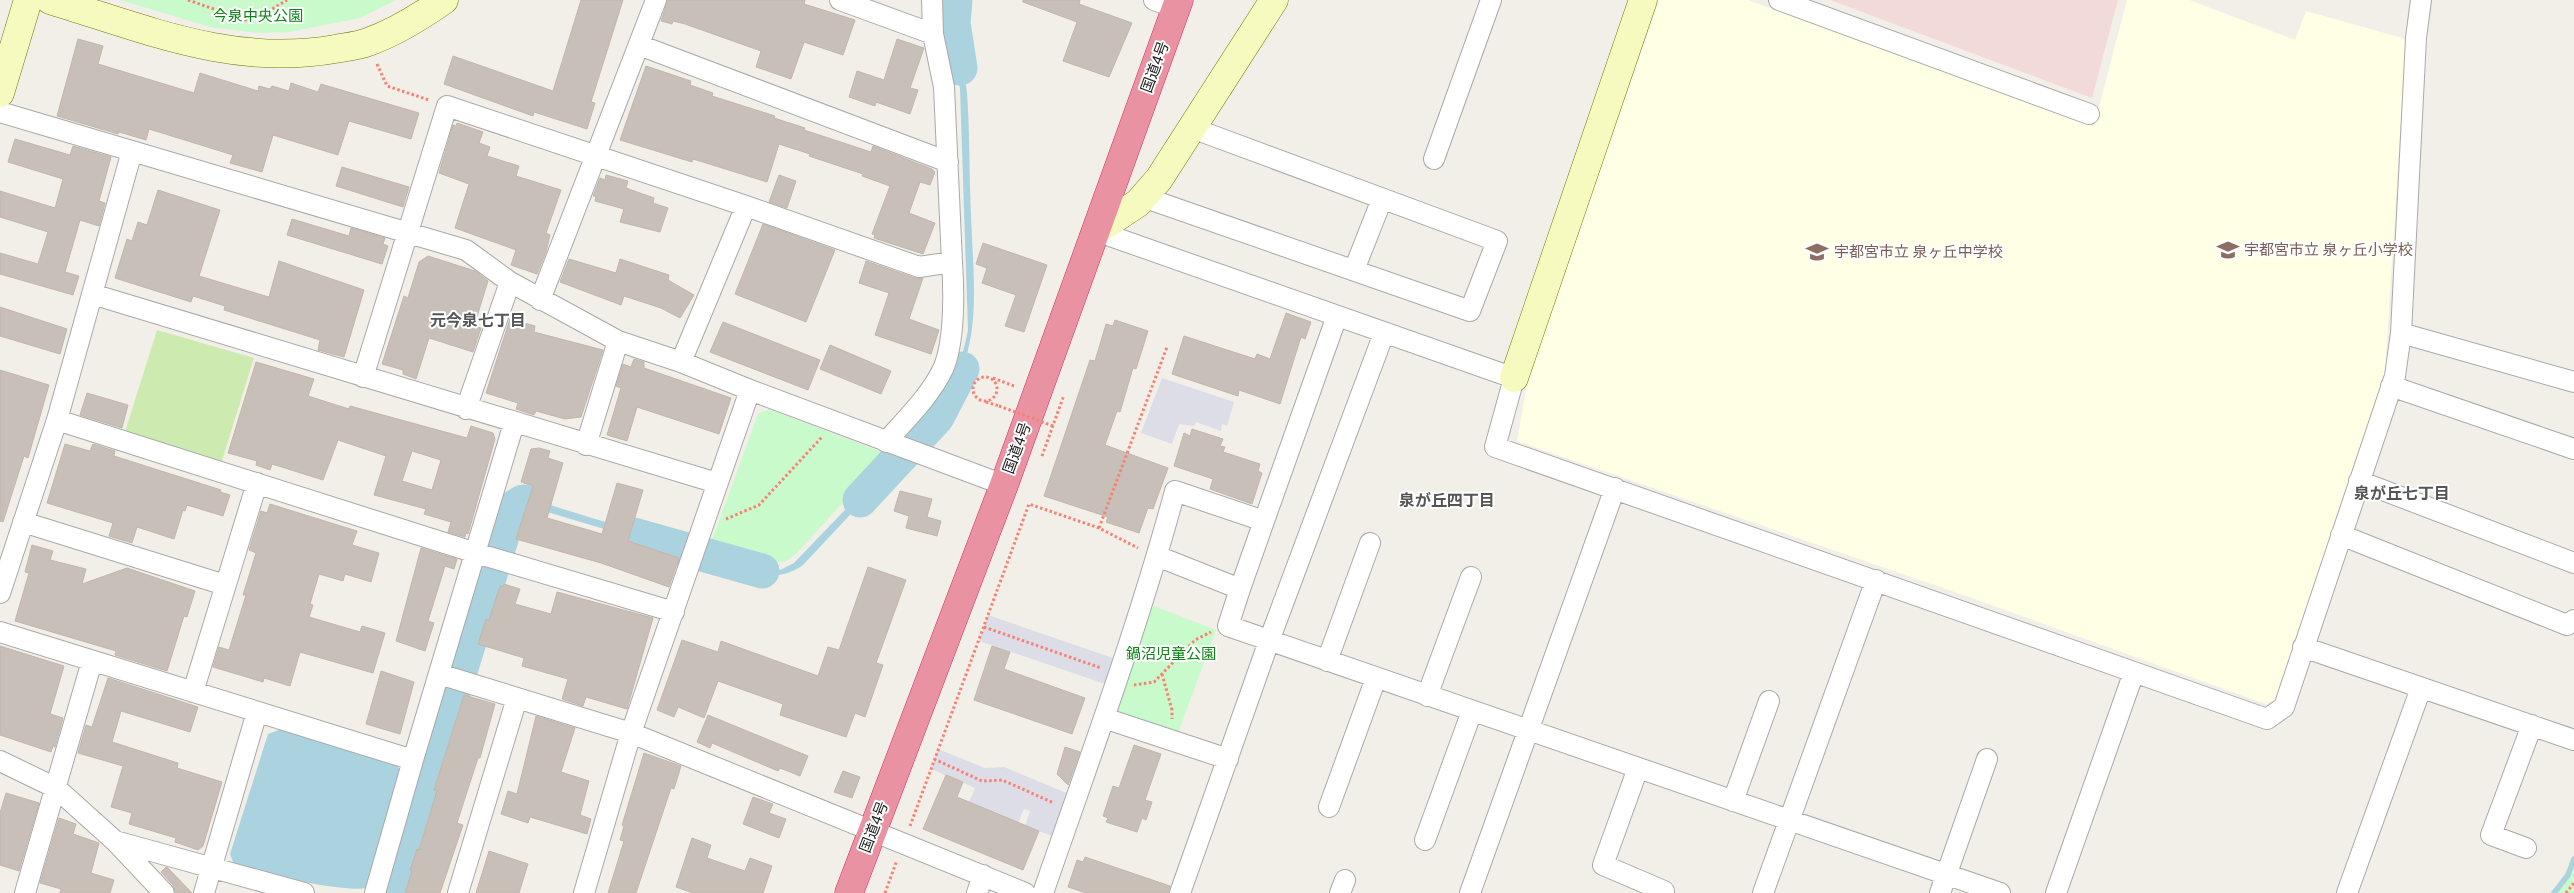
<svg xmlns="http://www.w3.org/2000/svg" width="2574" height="893" font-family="Roboto,'Noto Sans JP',sans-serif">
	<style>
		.commercial { fill: #f2dad9 }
		.education { fill: #ffffe5 }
		.grass { fill: #cdebb0 }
		.park { fill: #c8facc }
		.plaza { fill: #dddde8 }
		.water { fill: #aad3df }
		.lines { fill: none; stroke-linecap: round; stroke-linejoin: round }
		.stream { stroke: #aad3df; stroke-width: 5.5 }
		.river { stroke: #aad3df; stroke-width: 35 }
		.building { fill: #c7bfb8; stroke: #c4b6ab; fill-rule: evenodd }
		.street-casing { stroke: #a9a9a9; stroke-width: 22 }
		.secondary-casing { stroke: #707d05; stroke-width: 29 }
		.highway-casing { stroke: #dc2a67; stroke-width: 29 }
		.path { stroke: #fa8072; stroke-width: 3; stroke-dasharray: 2.5 2.5; stroke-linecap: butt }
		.street { stroke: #fff; stroke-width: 20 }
		.secondary { stroke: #f7fabf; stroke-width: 28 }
		.highway { stroke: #e892a2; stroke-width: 28 }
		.path-bridge { stroke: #fa8072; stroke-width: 3; stroke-dasharray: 2.5 2.5; stroke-linecap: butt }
		.labels { text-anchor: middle; stroke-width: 4; stroke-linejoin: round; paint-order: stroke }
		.park-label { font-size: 15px; fill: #0c8416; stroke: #fff }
		.street-label { font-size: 15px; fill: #222; stroke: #fff }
		.education-label { font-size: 15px; fill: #785e54; stroke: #fff; text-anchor: start }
		.neighbourhood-label { font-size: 16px; font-weight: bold; fill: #555; stroke: #fff }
	</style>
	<rect width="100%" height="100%" fill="#f2efe9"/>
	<!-- commercial -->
	<path class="commercial" d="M1830 0H2118L2092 98Z"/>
	<!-- education -->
	<path class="education" d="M1659 0H1748L2094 126 2127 0H2189L2295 40 2306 11 2406 39 2385 374 2275 700 2266 704 1972 598 1517 441 1528 379Z"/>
	<!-- grass -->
	<path class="grass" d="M157 330 254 358 221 464 124 435Z"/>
	<!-- park -->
	<path class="park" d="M120 0H396L360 18 289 32 259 33 210 27Z
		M769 409 887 454 795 555 786 561 775 563 711 543 758 414Z
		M1154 606 1216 630 1177 736 1123 719 1117 711 1151 607Z
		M2574 858V893H2553Z"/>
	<!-- plaza -->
	<path class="plaza" d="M1162 378 1234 402 1227 426 1222 424 1221 431 1196 422 1194 426 1179 424 1172 444 1141 433Z
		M988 615 1116 659 1108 685 979 641Z
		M938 749 985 768 1004 767 1069 794 1052 836 1025 826 1030 811 1024 809 1018 823 969 802 975 788 931 769Z"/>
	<!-- water -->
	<path class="water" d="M949 0H955C951 32 964 61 967 93 970 133 969 174 971 214 974 300 986 358 926 429L922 425C946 395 961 368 968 330L960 89 947 19Z
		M889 464 894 468 803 565C773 586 748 571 716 562L717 556 769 569 780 570 794 563Z
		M527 500 537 501 680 545 678 551 527 506 516 510 507 532 500 530C505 515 509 501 527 500Z
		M448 706 453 707 398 893H392Z
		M281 729 394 761 403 775 367 888C345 893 263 874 235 867L230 854 268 734Z"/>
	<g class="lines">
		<!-- stream -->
		<path class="stream" d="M2554 893 2568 875 2574 859"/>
		<!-- river -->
		<path class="river" d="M955 0 953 23 960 68
			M860 500 937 417 962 369
			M634 535 762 571
			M391 893 510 510 523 502 534 504"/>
	</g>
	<!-- building -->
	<path class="building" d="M581 0H623L591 102 595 103 587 129 534 112 533 116 444 84 453 56 553 91Z
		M668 0H805L804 4 855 20 843 55 804 42 791 79 756 67 761 51 685 24 673 21 672 24 661 21Z
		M1023 0H1080L1079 4 1132 23 1109 77 1063 61 1077 22 1023 2Z
		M78 39 103 46 98 64 194 93 200 73 258 91 259 86 270 89 272 86 289 91 291 83 318 92 321 84 419 113 411 139 349 121 338 155 273 135 262 172 230 163 233 155 149 129 146 140 119 132 118 134 57 116Z
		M897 39 924 48 910 88 918 90 910 114 876 102 875 106 849 97 857 71 884 80Z
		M646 66 691 81 690 85 713 93 712 96 775 116 774 118 805 128 804 130 871 152 873 146 932 169 935 172 930 185 920 182 909 213 935 223 923 254 874 238 875 235 872 234 890 186 862 176 863 174 809 156 810 154 779 144 767 182 693 159 692 162 620 140Z
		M457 123 483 132 479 143 490 147 487 156 519 166 516 176 561 190 546 233 550 235 546 252 537 274 511 265 516 250 455 228 469 184 439 173 453 125 456 126Z
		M15 139 70 155 73 146 111 157 99 201 105 203 99 226 80 220 65 272 79 276 73 295 0 274V253L38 264 48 232 0 217V191L55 208 63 179 8 162Z
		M342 167 409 187 403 207 336 186Z
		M606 175 628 181 626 188 654 198 653 203 668 208 660 232 620 222 624 209 595 201 596 196H593L600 178 605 180Z
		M779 175 796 181 787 208 769 202Z
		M158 190 220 210 199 276 269 297 279 261 364 290 344 357 318 350 320 340 224 310 225 306 193 296 191 302 115 278 127 239 132 241 138 222 147 225Z
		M292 219 349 236 351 228 385 238 383 244 388 246 382 264 287 235Z
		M763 224 835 250 806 322 735 294Z
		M983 243 1047 265 1024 332 1005 326 1016 295 982 283 987 268 976 264Z
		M428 256 475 271 488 281 474 326 481 328 473 352 429 338 416 379 403 374V370L382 364 404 296 408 298 419 262Z
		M569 259 616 273 620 259 669 275 668 280 694 295 680 318 661 308 624 296 621 305 560 282Z
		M866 261 915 278H923L909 319 939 330 931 354 875 335 889 293 859 283Z
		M0 307 67 329 60 354 0 336Z
		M1286 313 1311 322 1305 339 1301 337 1280 404 1239 390 1238 396 1172 374 1184 336 1255 359 1257 354 1270 359Z
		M510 319 535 326 534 332 603 350 581 417 565 419 536 411 534 415 516 409 518 403 486 393Z
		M1115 320 1148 331 1136 369 1133 368 1120 412 1117 411 1105 445 1168 468 1153 509 1148 508 1139 533 1106 522 1108 517 1044 496 1090 360 1095 361 1106 324 1113 326Z
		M723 322 820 360 808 390 710 352Z
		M830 345 891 371 881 394 820 369Z
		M634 359 644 362V368L731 398 719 434 637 407 627 441 607 435 621 388 616 386 623 364 631 367Z
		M256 362 314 379 308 396 349 409 350 406 467 438 471 426 493 433 495 439 468 534 466 533 465 537 448 532 451 522 424 514 426 509 374 495 386 456 338 440 323 480 272 464 270 470 256 465 257 461 228 453ZM412 451 441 460 432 490 402 481Z
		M0 370 49 385 28 458 24 456 3 522 0 521Z
		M87 393 128 405 122 428 80 415Z
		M1192 429 1223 439 1220 446 1225 447 1223 452 1260 464 1258 471 1262 473 1252 504 1210 489 1213 479 1174 466 1184 433 1190 436Z
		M65 444 90 451 93 444 115 451 114 456 221 490 220 492 230 495 223 516 187 505 185 511 183 510 174 539 137 527 132 543 109 536 113 523 47 503Z
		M539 448 550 451 548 458 563 463 547 518 602 534 617 483 643 490 628 541 679 558 669 587 601 563 516 539 533 486 521 482 531 449Z
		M900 491 932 499 927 517 941 521 937 536 906 528 909 516 894 511Z
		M270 504 357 531 352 545 379 553 371 582 345 574 343 581 319 574 310 604 313 605 309 617 360 632 362 626 385 633 373 673 300 652 290 686 264 678 263 682 213 667 219 647 229 650 246 595H243L256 553 249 550 261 511 267 513Z
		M32 545 53 551 50 560 86 569 82 584 127 568 195 591 187 617 184 616 167 671 115 655 116 651 15 621 29 573 25 572Z
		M421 548 457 559 454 569 445 566 428 621 434 623 425 651 396 641Z
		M868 567 906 580 876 663 883 665 865 717 855 713 846 737 780 715 783 704 718 681 704 718 678 707 674 717 657 710 682 640 718 652 721 641 818 676 828 647 839 650Z
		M504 584 520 589 515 604 551 614 557 592 653 618 627 709 586 697 583 706 562 699 568 679 522 666 524 658 478 644 486 619 489 620 500 586 503 587Z
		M0 646 64 666 50 714 63 718 55 747 53 746 51 752 0 735Z
		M992 646 1010 652 1004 669 1085 698 1072 734 974 700Z
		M381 671 414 682 400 734 366 724Z
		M108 678 198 707 190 732 121 711 112 742 178 763 177 768 222 782 203 846 198 850 175 842 176 838 129 824 132 813 111 807 123 766 78 753 86 725 92 727Z
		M464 695 495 704 480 758H478L457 823 463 825 440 893H405L412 871 410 870 417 849 419 850 437 791 434 790Z
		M708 715 808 756 800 776 780 768 778 771 712 743 710 748 697 742Z
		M536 716 575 728 561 772 589 781 580 815 591 819 587 834 530 817 528 823 501 814 508 791 517 794Z
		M1134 745 1161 754 1145 800 1152 802 1146 820 1142 818 1137 832 1106 822 1108 818 1103 816 1113 786 1119 788Z
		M1065 747 1080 752 1068 785 1057 774Z
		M644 753 681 766 674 789 671 788 636 893H608L624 841 620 840 624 826 622 825Z
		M843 771 860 777 852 798 834 792Z
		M946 775 963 782 957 797 1039 831 1023 870 923 829Z
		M6 793 39 803 19 871 0 865V813Z
		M753 797 773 804 769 813 786 819 779 838 743 824Z
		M59 818 76 824 73 834 99 843 91 873 114 880 110 893H60L61 889 40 883Z
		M692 838 711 845 707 858 745 871 750 858 772 866 763 893H693L676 887Z
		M489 851 528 864 519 893H476Z
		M1085 857 1170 886 1168 893H1086L1068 887 1077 860 1083 862Z
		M166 867 168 868 192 893H176L173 885 161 872Z"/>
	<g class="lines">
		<!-- street casing -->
		<g class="street-casing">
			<path id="street" d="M840 0 933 34
				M1154 0 1176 8
				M1779 0 2089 114
				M639 45 948 162
				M0 112 132 151 57 420 0 593
				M132 151 466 250 510 282 618 341 681 362
				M1434 159 1491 0
				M1143 197 1470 311 1497 241 1192 128
				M746 206 681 362 750 390 1004 485
				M1096 231 1514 378 1495 447 2267 719 2284 707 2395 376 2401 333 2416 38 2421 0
				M1354 270 1382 199
				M92 294 717 483
				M540 300 656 0
				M2401 333 2574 382
				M363 377 447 106 746 206 919 267 952 262 944 87 933 34 932 0
				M2391 386 2574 449
				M466 409 510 282
				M57 420 476 553 674 612
				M886 442C906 419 930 396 943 369 955 342 954 291 952 262
				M586 445 618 341
				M2359 481 2574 563
				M23 522 225 585
				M2341 535 2567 625 2574 620
				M1157 556 1240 589 1228 626 2000 893
				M1240 589 1264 521
				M0 632 413 760 514 423
				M2303 647 2574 740
				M1327 661 1370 543
				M439 674 631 733 1025 893
				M193 692 257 483
				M1427 696 1471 577
				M1104 718 1228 759
				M0 761 56 788 115 841 304 893
				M1638 768 1603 865 1664 891 1663 893
				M1733 801 1769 701
				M1329 807 1376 678
				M1425 840 1472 711
				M115 841 164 893
				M2526 848 2491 835 2532 725
				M25 893 92 661
				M204 893 257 712
				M375 893 413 760
				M458 893 517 698
				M584 893 631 733 750 390
				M977 893 983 875
				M1043 893C1089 760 1138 628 1175 491L1264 521 1337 316
				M1180 893 1269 641 1384 333
				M1340 893 1345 880
				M1470 893 1615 488
				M1763 893 1876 580
				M1940 893 1987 759
				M2056 893 2134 672
				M2347 893 2421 688"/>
		</g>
		<!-- secondary casing -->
		<g class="secondary-casing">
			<path id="secondary" d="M50 0C146 29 233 67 335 49 345 47 358 46 368 42 396 32 420 17 444 0
				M0 93 28 0
				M1096 231 1138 203 1159 179 1274 0
				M1514 378 1643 0"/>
		</g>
		<!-- highway casing -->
		<g class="highway-casing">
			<path id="highway" d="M849 893 1004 485 1179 0"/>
		</g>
		<!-- path -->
		<path class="path" d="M188 0 245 20 269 11 287 0
			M377 64 387 86 429 100
			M973 389a12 12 0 1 1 24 0a12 12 0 1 1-24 0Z
			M993 378 1014 386
			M986 402 999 406
			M1042 456 1064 395
			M726 519 759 505 822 437
			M1099 528 1167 347
			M984 627 1101 668
			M1162 674 1172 710V719
			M1134 685 1154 682 1195 640 1211 632
			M934 759 982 781 1002 780 1054 803
			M910 826 1029 504 1099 528 1138 548
			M885 893 897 860
			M2566 893 2574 883"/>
		<!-- street -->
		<use href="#street" class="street"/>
		<!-- secondary -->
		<use href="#secondary" class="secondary"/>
		<!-- highway -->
		<use href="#highway" class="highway"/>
		<!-- path-bridge -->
		<path class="path-bridge" d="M999 406 1053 426"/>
	</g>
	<!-- icons -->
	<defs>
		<g id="school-bare" transform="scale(1.725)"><path d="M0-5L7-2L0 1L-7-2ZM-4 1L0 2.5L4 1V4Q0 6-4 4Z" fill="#8d6e63" stroke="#fff" stroke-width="2.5" paint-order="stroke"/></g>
	</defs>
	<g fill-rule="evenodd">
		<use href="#school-bare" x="2228" y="250"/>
		<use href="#school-bare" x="1817" y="252"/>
	</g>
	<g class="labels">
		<!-- park labels -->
		<g class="park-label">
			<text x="258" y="21">今泉中央公園</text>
			<text x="1171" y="659">鍋沼児童公園</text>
		</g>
		<!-- street labels -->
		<g class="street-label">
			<text transform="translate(1155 67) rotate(-70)" y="5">国道4号</text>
			<text transform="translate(1017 448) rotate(-70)" y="5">国道4号</text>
			<text transform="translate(874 827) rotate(-69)" y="5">国道4号</text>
		</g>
		<!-- education labels -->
		<g class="education-label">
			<text x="2244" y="255">宇都宮市立 泉ヶ丘小学校</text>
			<text x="1834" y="257">宇都宮市立 泉ヶ丘中学校</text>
		</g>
		<!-- neighbourhood labels -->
		<g class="neighbourhood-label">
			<text x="478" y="326">元今泉七丁目</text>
			<text x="2402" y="499">泉が丘七丁目</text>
			<text x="1447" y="506">泉が丘四丁目</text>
		</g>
	</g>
</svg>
